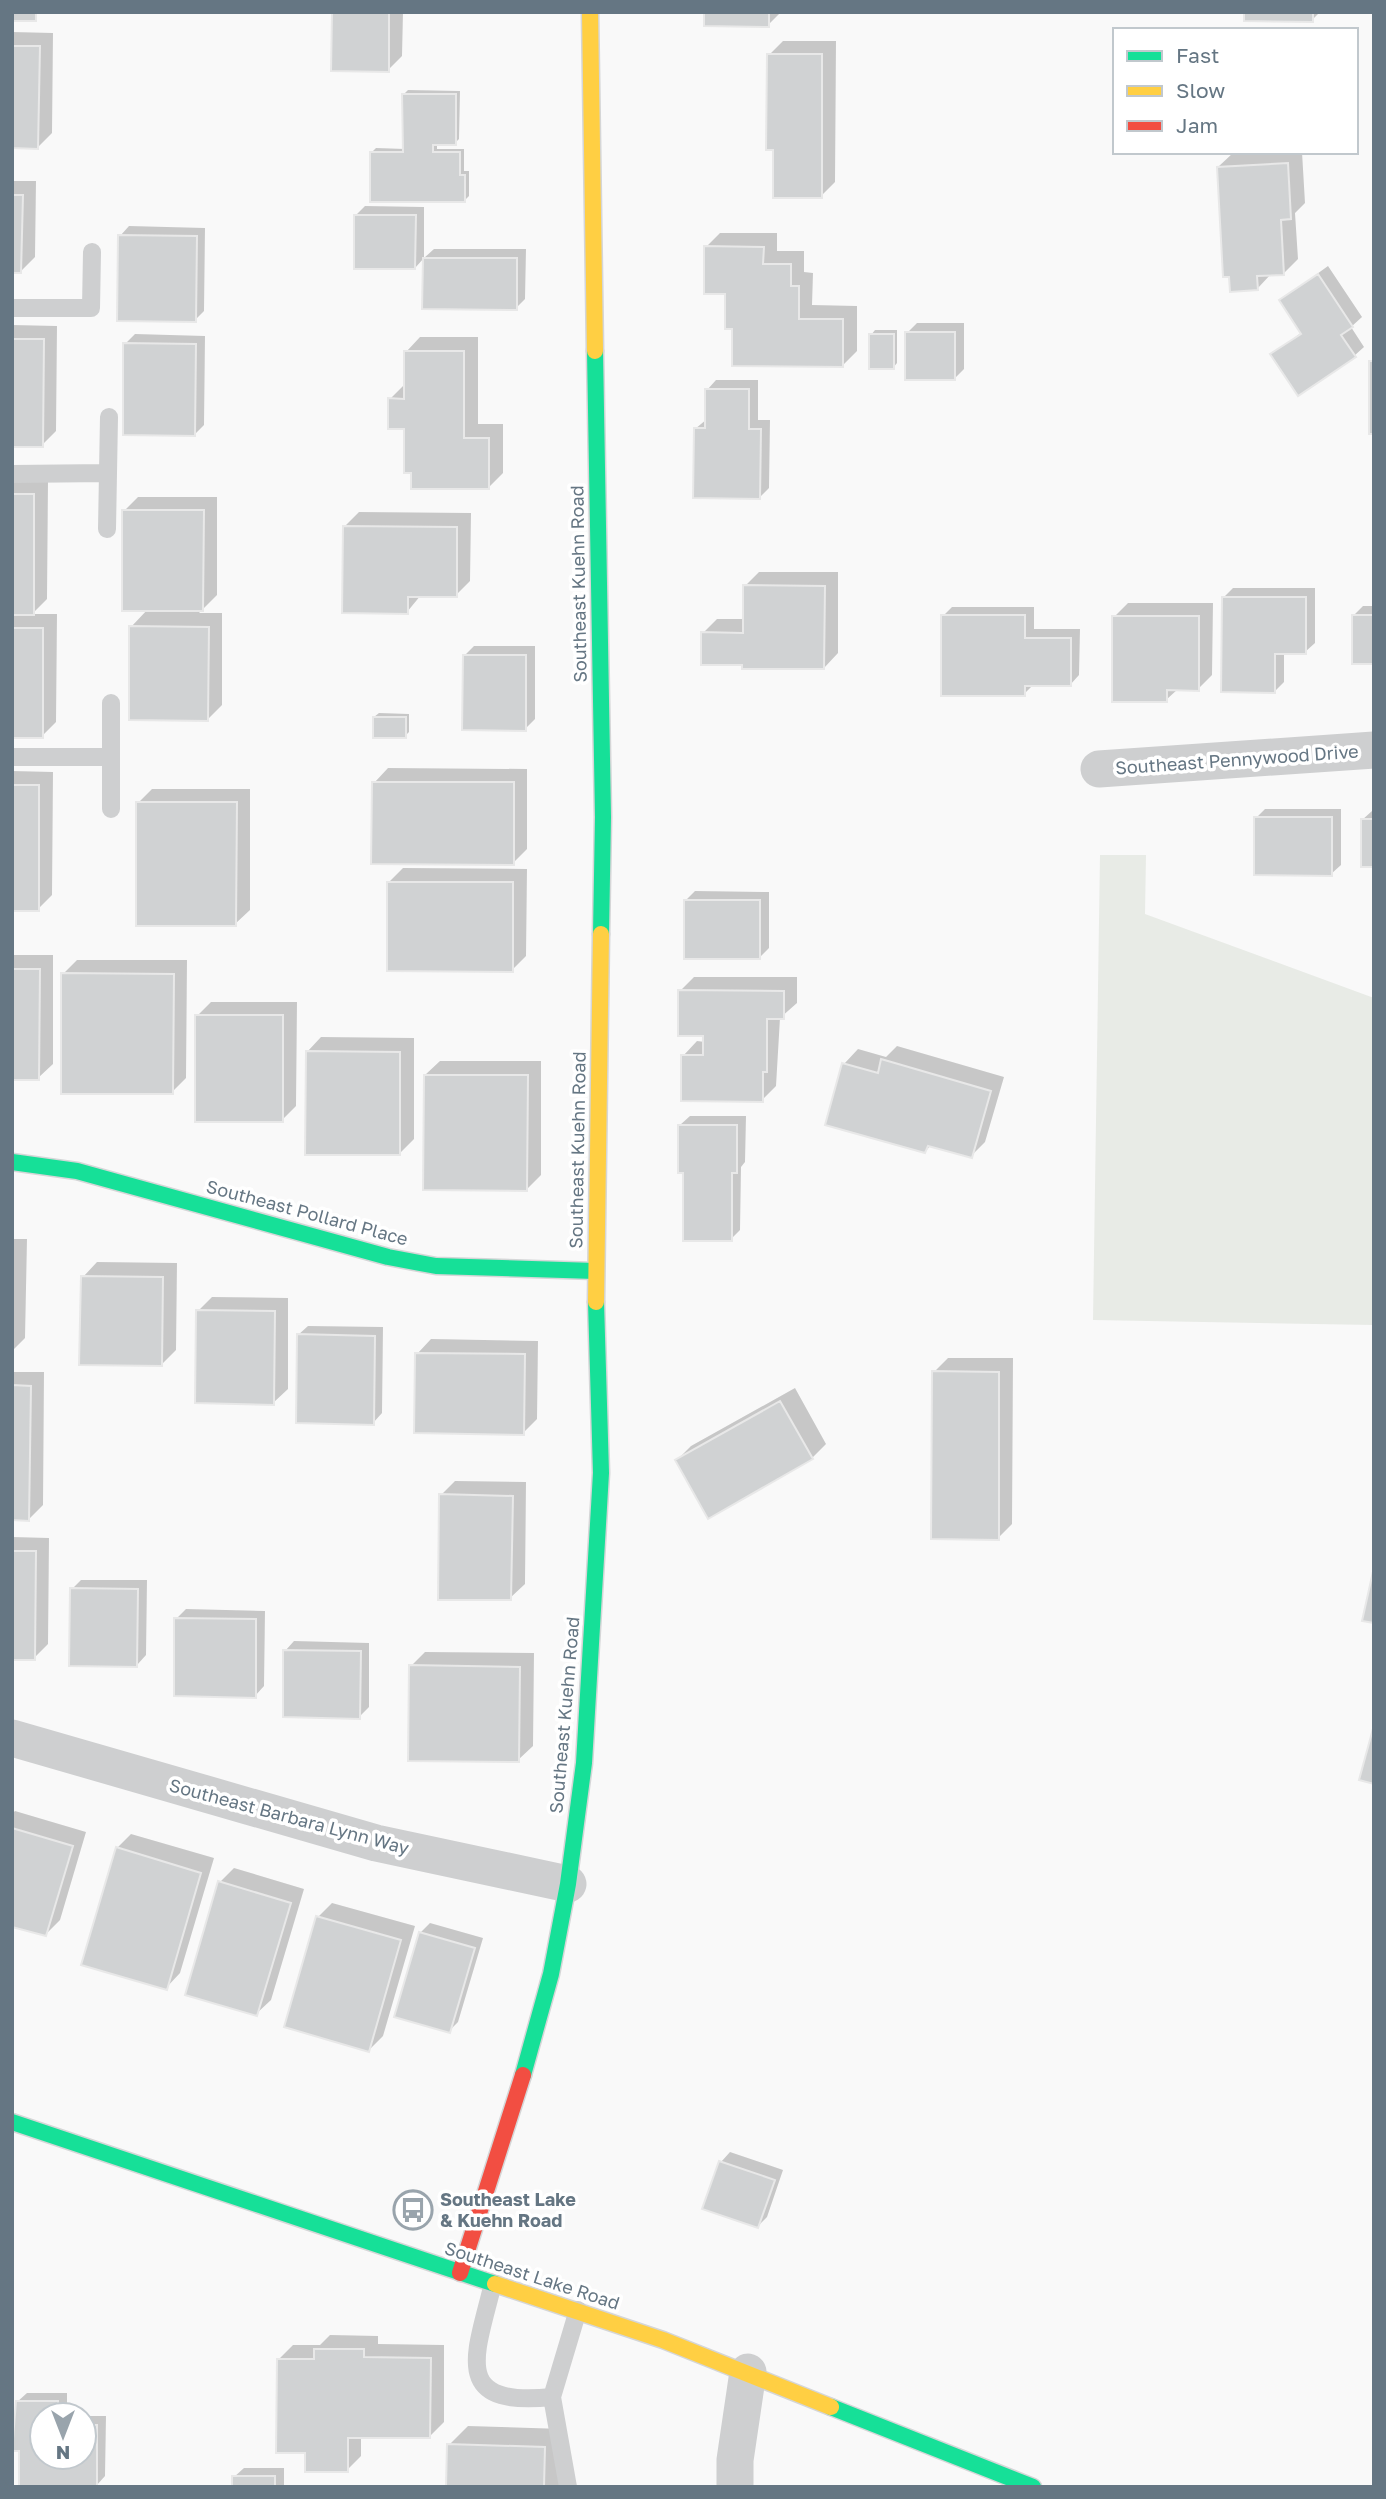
<svg xmlns="http://www.w3.org/2000/svg" width="1386" height="2499" font-family="'Golos Text',sans-serif">
	<style>
		.green { fill: #e8ebe6 }
		.shadow { fill: #0003 }
		.building { fill: #d0d2d3; stroke: #e8e8e8; stroke-width: 2 }
		.lines { fill: none; stroke-linecap: round; stroke-linejoin: round }
		.fast-casing { stroke: #d5d6d7; stroke-width: 19 }
		.slow-casing { stroke: #d5d6d7; stroke-width: 19 }
		.jam-casing { stroke: #d5d6d7; stroke-width: 19 }
		.lane { stroke: #cecfd0; stroke-width: 18 }
		.street { stroke: #cecfd0; stroke-width: 37 }
		.fast { stroke: #16e098; stroke-width: 16 }
		.slow { stroke: #ffcf43; stroke-width: 16 }
		.jam { stroke: #f24e42; stroke-width: 16 }
		.labels { text-anchor: middle; stroke-width: 7; stroke-linejoin: round; paint-order: stroke }
		.street-label { font-size: 18px; fill: #657683; stroke: #fff }
		.poi-label { font-size: 18px; font-weight: bold; fill: #657683; stroke: #fff; text-anchor: start }
	</style>
	<rect width="100%" height="100%" fill="#f9f9f9"/>
	<!-- green -->
	<path class="green" d="M1100 855H1146L1145 914 1374 998V1325L1093 1320Z"/>
	<!-- shadow -->
	<path class="shadow" d="M334 12H403L402 56 388 70Z
		M706 12H781L768 25Z
		M1246 12H1320L1312 20Z
		M12 32 53 33 52 133 38 147H12Z
		M783 41H836L835 182 821 196 775 149 769 55Z
		M408 90 460 91 459 139 455 143H437V149H464V171H469V196L465 200 372 152 376 148 405 149 404 94Z
		M1302 152 1305 203 1295 213 1298 259 1284 273H1272L1257 289 1218 167 1233 153Z
		M12 181H36L35 257 20 272 12 271Z
		M365 206 424 207V258L415 268 356 215Z
		M129 226 205 228 204 311 195 320 120 236Z
		M720 233H777V251H804V272L813 273 812 305 857 306V351L843 365 734 327 726 292 706 247Z
		M434 249H526L525 299 516 308 424 258Z
		M1328 266 1362 317 1351 327 1364 347 1354 356 1273 354 1302 332 1281 300Z
		M917 323H964V369L955 378 907 333Z
		M12 325 57 326 56 431 42 445H12Z
		M875 330H897V363L893 368 871 335Z
		M135 334 205 336 204 425 194 435 125 344Z
		M420 337H478V424H503V473L489 487 412 471 405 427 390 399 404 385 406 352Z
		M716 380H758V420H770L769 488 760 497 695 429 707 419V390Z
		M12 481H48L47 599 32 614H57L56 722 42 736H12Z
		M138 497H217V595L199 613H222V705L208 719 131 627 148 609 124 511Z
		M359 512 471 513 470 581 456 595H421L407 612 344 527Z
		M759 572H838V653L824 668 744 664 703 633 717 619H745V586Z
		M1233 588H1315V643L1305 652H1284V682L1275 691 1223 598Z
		M1128 603H1213L1212 675 1198 689H1178L1166 700 1114 617Z
		M1363 606H1374V662L1354 615Z
		M952 607H1034V629H1080L1079 675 1070 685 1034 684 1024 694 943 616Z
		M474 646H535V719L525 729 464 656Z
		M379 713 409 714V732L405 736 374 717Z
		M388 768 527 769V849L513 863 374 783Z
		M12 771 53 772 52 895 38 909H12Z
		M152 789H250V910L235 924 138 803Z
		M1265 809H1341V865L1331 874 1256 818Z
		M1372 811H1374V865L1362 820Z
		M403 868 527 869 526 956 512 970 388 883Z
		M695 891 769 892V948L759 958 686 900Z
		M12 955H53V1064L38 1078H12Z
		M77 960H187L186 1078 172 1092 63 974Z
		M694 977H797V1003L780 1018 776 1086 762 1100 683 1056 697 1041 705 1042V1034L680 991Z
		M211 1002H297L296 1106 282 1120 197 1016Z
		M321 1037 414 1038V1139L399 1154 307 1052Z
		M897 1046 1004 1077 985 1142 971 1156 931 1145 925 1152 844 1064 858 1049 886 1057Z
		M440 1061H541V1175L527 1189 425 1075Z
		M690 1116H746L745 1162 741 1167 740 1230 731 1239 685 1171 680 1125Z
		M12 1239H27L25 1338 12 1351Z
		M97 1262 177 1263 176 1350 162 1364 83 1277Z
		M212 1297 288 1298V1389L273 1403 198 1311Z
		M308 1326 383 1327 382 1413 373 1423 298 1335Z
		M431 1339 538 1341 537 1419 523 1433 417 1354Z
		M948 1358H1013L1012 1524 998 1538 934 1372Z
		M12 1372H44L43 1505 29 1519H12Z
		M795 1388 826 1444 812 1458 677 1460 691 1446Z
		M455 1481 526 1482 525 1584 510 1598 441 1495Z
		M12 1537 49 1538 48 1644 34 1658H12Z
		M81 1580H147L146 1655 137 1665 72 1589Z
		M186 1609 265 1611 264 1686 255 1696 176 1619Z
		M294 1641 369 1643V1707L359 1717 285 1651Z
		M425 1652 534 1653 533 1746 518 1760 411 1666Z
		M15 1811 86 1832 60 1920 46 1934 12 1925V1814Z
		M131 1834 214 1858 180 1973 166 1988 117 1848Z
		M234 1868 304 1889 271 2000 256 2014 220 1882Z
		M332 1903 415 1926 383 2036 369 2050 318 1917Z
		M430 1923 483 1938 458 2022 449 2031 420 1933Z
		M730 2152 783 2170 767 2217 758 2226 721 2162Z
		M330 2335 378 2336V2344L444 2345V2422L429 2437 361 2436V2456L347 2470 306 2451 279 2359 293 2345H320Z
		M27 2393H67V2415H42V2457H84V2416H106L105 2476 96 2486 21 2450H12V2420L17 2415V2402Z
		M468 2426 563 2429 561 2487H448L449 2445Z
		M244 2468H284V2487H234V2477Z"/>
	<!-- building -->
	<path class="building" d="M12 12H36V21H12Z
		M332 12H389V72L331 71Z
		M704 12H769V27L704 26Z
		M1244 12H1313V22L1244 21Z
		M12 46H40L38 149 12 148Z
		M767 54H822V198H773V150H766Z
		M402 94H456V145H433V152H460V175H465V202H370V152H403Z
		M1288 163 1291 219 1281 220 1284 275 1257 276 1258 290 1230 292 1229 277H1223L1217 167Z
		M12 195H23L21 273H12Z
		M354 215H416L415 269H354Z
		M118 235 197 236 196 322 117 321Z
		M704 246 764 247 763 264H791V286H799V319H843V367L732 366V329H725V294H704Z
		M423 258H517V310L422 309Z
		M1318 274 1353 327 1341 335 1356 357 1298 396 1270 354 1301 334 1279 300Z
		M905 332H955V380H905Z
		M869 334H894V369H869Z
		M12 339H44L43 447H12Z
		M123 343 196 344 195 436 123 435Z
		M404 351H464V438H489V489H411V473H404V429H388V398L404 399Z
		M1369 361H1374V434H1369Z
		M705 389H749V429H761L760 499 693 498 694 428H705Z
		M12 494H34V615H12Z
		M122 510H204L203 611H122Z
		M343 526 457 527V597H408V614L342 613Z
		M743 585 825 586 824 669H742V665H701V632L743 633Z
		M1222 597H1306V654H1275V693L1221 692Z
		M941 615H1025V638H1071V686H1025V696H941Z
		M1352 615H1374V664H1352Z
		M1112 616H1199V691L1167 690V702H1112Z
		M129 626 209 627 208 721 129 720Z
		M12 628H43V738H12Z
		M463 655H526V731L462 730Z
		M373 717H406V738H373Z
		M372 782H514V865L371 864Z
		M12 785H39V911H12Z
		M136 802H237L236 926H136Z
		M1254 817H1332V876L1254 875Z
		M1361 819H1374V867H1361Z
		M387 882H513V972L387 971Z
		M684 900H760V959H684Z
		M12 969H40L39 1080H12Z
		M61 973 174 974 173 1094H61Z
		M678 990 784 991V1019H767V1072H763V1102L681 1101V1055H703V1036H678Z
		M195 1015H283V1122H195Z
		M306 1051 400 1052V1155H305Z
		M881 1059 991 1091 972 1158 928 1146 925 1153 825 1125 842 1063 878 1073Z
		M424 1075H528L527 1191 423 1190Z
		M678 1125H737V1173H732V1241H683V1173H678Z
		M81 1276 163 1277 162 1366 79 1365Z
		M196 1310 275 1311 274 1405 195 1403Z
		M297 1334 375 1336 374 1425 296 1423Z
		M415 1353 525 1354 524 1435 414 1433Z
		M932 1371 999 1372V1540L931 1539Z
		M12 1385 31 1386 29 1521 12 1520Z
		M780 1401 813 1459 708 1519 675 1460Z
		M439 1494 513 1496 511 1600H438Z
		M12 1551H36L35 1660H12Z
		M1374 1567V1623L1362 1621Z
		M70 1588 138 1589 137 1667 69 1666Z
		M174 1618 256 1619V1698L174 1696Z
		M283 1650 361 1651 360 1719 283 1717Z
		M409 1665 520 1667 519 1762 408 1761Z
		M1374 1725V1784L1359 1780Z
		M12 1828 73 1846 46 1936 12 1927Z
		M116 1847 201 1873 167 1990 81 1965Z
		M218 1881 291 1903 257 2016 185 1995Z
		M316 1916 401 1940 369 2052 284 2027Z
		M419 1932 475 1948 450 2033 394 2017Z
		M719 2161 775 2180 758 2228 702 2209Z
		M314 2349H364V2357L431 2358 430 2438H348V2472H305V2453H276L277 2359H314Z
		M16 2401H58V2415H42V2457H84V2425H97V2487H19V2451H12Z
		M447 2444 545 2447 544 2487H446Z
		M232 2476H275V2487H232Z"/>
	<g class="lines">
		<!-- fast casing -->
		<g class="fast-casing">
			<path id="fast" d="M595 351 603 817 601 934
				M12 1162 77 1171 388 1257 436 1266 595 1271
				M523 2075 551 1974 568 1884 584 1763 601 1473 596 1302
				M12 2122 495 2284
				M831 2407 1033 2487"/>
		</g>
		<!-- slow casing -->
		<g class="slow-casing">
			<path id="slow" d="M590 12 595 351
				M596 1302 601 934
				M495 2284 663 2340 831 2407"/>
		</g>
		<!-- jam casing -->
		<g class="jam-casing">
			<path id="jam" d="M460 2273 523 2075"/>
		</g>
		<!-- lane -->
		<path class="lane" d="M12 308H91L92 252
			M12 474 108 473
			M107 529 109 417
			M111 703V809
			M12 757H111
			M493 2283C477 2352 448 2408 552 2397
			M568 2487 552 2397 578 2310"/>
		<!-- street -->
		<path class="street" d="M1099 769 1374 750
			M12 1738 376 1843 568 1884
			M735 2487V2460L748 2372"/>
		<!-- fast -->
		<use href="#fast" class="fast"/>
		<!-- slow -->
		<use href="#slow" class="slow"/>
		<!-- jam -->
		<use href="#jam" class="jam"/>
	</g>
	<!-- icons -->
	<defs>
		<g id="bus-ring" transform="scale(2.0125)"><circle r="9.5" fill="#fff" stroke="#99a4ac" stroke-width="1.5"/><path d="M-5-6H5V4H4V6H2V4H-2V6H-4V4H-5ZM-3.5-4V0h7V-4ZM-3.5 1.2v1.5H-2V1.2ZM2 1.2v1.5H3.5V1.2Z" fill="#99a4ac"/></g>
	</defs>
	<g fill-rule="evenodd">
		<use href="#bus-ring" x="413" y="2210"/>
	</g>
	<g class="labels">
		<!-- street labels -->
		<g class="street-label">
			<text transform="translate(579 584) rotate(-91)" y="6">Southeast Kuehn Road</text>
			<text transform="translate(1237 760) rotate(-4)" y="6">Southeast Pennywood Drive</text>
			<text transform="translate(578 1150) rotate(-89)" y="6">Southeast Kuehn Road</text>
			<text transform="translate(307 1213) rotate(15)" y="6">Southeast Pollard Place</text>
			<text transform="translate(565 1715) rotate(-85)" y="6">Southeast Kuehn Road</text>
			<text transform="translate(289 1817) rotate(15)" y="6">Southeast Barbara Lynn Way</text>
			<text transform="translate(532 2276) rotate(18)" y="6">Southeast Lake Road</text>
		</g>
		<!-- poi labels -->
		<g class="poi-label">
			<text x="440" y="2206">Southeast Lake<tspan x="440" dy="21">&amp; Kuehn Road</tspan></text>
		</g>
	</g>
	<!-- border -->
	<rect width="1386" height="2499" fill="none" stroke="#657683" stroke-width="28"/>
	<!-- legend -->
	<rect x="1113" y="28" width="245" height="126" fill="#ffffff" stroke="#c1c8cd" stroke-width="2"/>
	<rect x="1127" y="51" width="35" height="10" fill="#16e098" stroke="#c1c8cd" stroke-width="2"/>
	<text x="1176" y="63" font-size="21" fill="#657683">Fast</text>
	<rect x="1127" y="86" width="35" height="10" fill="#ffcf43" stroke="#c1c8cd" stroke-width="2"/>
	<text x="1176" y="98" font-size="21" fill="#657683">Slow</text>
	<rect x="1127" y="121" width="35" height="10" fill="#f24e42" stroke="#c1c8cd" stroke-width="2"/>
	<text x="1176" y="133" font-size="21" fill="#657683">Jam</text>
	<!-- north arrow -->
	<g transform="translate(63 2436) rotate(180)"><circle r="33" fill="#ffffff" stroke="#c1c8cd" stroke-width="2"/>
	<path d="M0-5L12 26L0 18L-12 26Z" fill="#99a4ac"/>
	<text y="-10" font-size="19" font-weight="bold" text-anchor="middle" fill="#657683">N</text>
	</g>
</svg>
